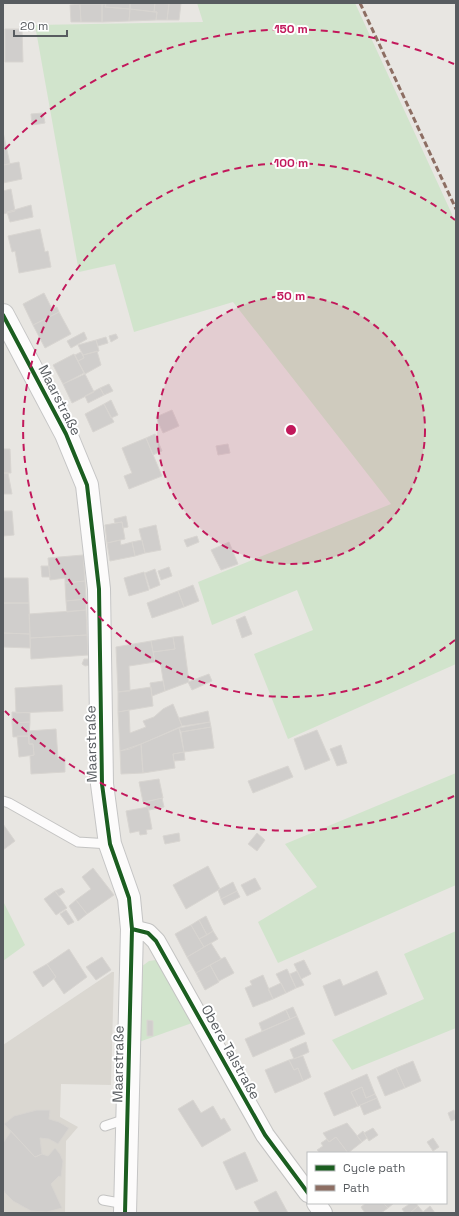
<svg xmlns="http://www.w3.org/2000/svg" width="459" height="1216" font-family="'Space Grotesk',sans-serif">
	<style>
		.education { fill: #dad7d1 }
		.green { fill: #d1e4cc }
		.building { fill: #d0cecc; stroke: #d8d5d1 }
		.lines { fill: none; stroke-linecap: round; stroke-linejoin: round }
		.lane-casing { stroke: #c3c3c2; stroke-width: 11 }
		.street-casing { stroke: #c3c3c2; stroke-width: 20 }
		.secondary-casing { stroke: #c5c5c5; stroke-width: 24 }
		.lane { stroke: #fcfbfb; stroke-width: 9 }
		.street { stroke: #fcfbfb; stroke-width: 18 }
		.secondary { stroke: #fcfbfb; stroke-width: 22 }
		.quiet { stroke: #8d6e63; stroke-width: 3; stroke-dasharray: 6 3; stroke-linecap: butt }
		.cycleway-casing { stroke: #fff; stroke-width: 6 }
		.cycleway { stroke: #1b5e20; stroke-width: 4 }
		.ring { fill: none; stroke: #c2185b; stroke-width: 2; stroke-dasharray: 7 5 }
		.labels { text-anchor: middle; stroke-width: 4; stroke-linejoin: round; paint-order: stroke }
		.street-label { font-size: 14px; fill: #585c60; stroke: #fff }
		.centre { fill: #c2185b; stroke: #fff; stroke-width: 2 }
		.ring-label { font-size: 12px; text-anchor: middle; font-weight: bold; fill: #c2185b; stroke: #fff; stroke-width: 4; stroke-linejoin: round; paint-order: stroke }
	</style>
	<rect width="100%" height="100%" fill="#e8e6e2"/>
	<!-- education -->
	<path class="education" d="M112 972H114L111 1085 61 1084 60 1117 78 1127 66 1141 65 1213H3V1045Z"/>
	<!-- green -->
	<path class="green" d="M197 3H355L456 223V664L288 739 254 654 313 630 297 590 212 625 198 582 391 504 233 302 134 332 115 264 79 272 35 25 203 22Z
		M456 773V885L278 963 258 922 317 887 285 844Z
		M3 901 25 945 3 961Z
		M456 931V1028L352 1070 332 1040 424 999 404 954Z
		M156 960 160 964 192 1023 139 1042 141 967 149 961Z"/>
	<!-- building -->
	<path class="building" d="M106 3H130V9L105 7Z
		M130 3H155L154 12 130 9Z
		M155 3 169 4 167 20H156L157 12H154Z
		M169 3H181L179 20H167Z
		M80 4 81 22H71L70 5Z
		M80 4H102V22H81Z
		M102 4H106L105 7 130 9 129 21 102 22Z
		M130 9 157 12 156 20 129 21Z
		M5 29H22L23 62H5Z
		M43 113 45 123 32 125 31 114Z
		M3 132 10 164 3 165Z
		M19 162 22 179 3 183V165Z
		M11 189 15 211 3 214V191Z
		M31 205 33 217 10 222 7 212Z
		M40 229 45 252 48 251 51 267 19 273 15 251 12 252 8 236Z
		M44 293 52 309 57 307 59 312 33 325 23 304Z
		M59 312 71 334 45 348 33 325Z
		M84 332 87 339 71 348 67 341Z
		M116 334 118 338 111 342 109 336Z
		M106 337 108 343 98 346 96 340Z
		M96 340 99 351 83 355 78 345Z
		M97 351 101 365 85 374 78 361 84 358 83 355Z
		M81 352 84 358 78 361 75 355Z
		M74 354 84 373 63 384 53 365Z
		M85 374 94 392 72 403 63 384Z
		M109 384 113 391 104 395 100 388Z
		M100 388 104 395 88 403 85 396Z
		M111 400 118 415 111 418 104 404Z
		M104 404 114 422 93 432 85 414Z
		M172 410 179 426 163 433 156 417Z
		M155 434 162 451 153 455 146 438Z
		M146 438 162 476 129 489 124 476 132 473 122 448Z
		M228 444 230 453 218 455 216 446Z
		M3 449H10L11 473H3Z
		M3 473H8L12 494H3Z
		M3 511H12L14 535 3 536Z
		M126 516 128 527 123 528 122 522 115 523 114 519Z
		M122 522 125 539 107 543 105 525Z
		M156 525 161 550 145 553 139 529Z
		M197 536 199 542 187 547 184 540Z
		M120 540 121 545 132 542 135 556 110 561 107 543Z
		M142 540 145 553 135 556 132 542Z
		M229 542 238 564 221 570 211 550Z
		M83 555 85 581 65 583V578L50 580 48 558Z
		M41 566H49L50 577H42Z
		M169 567 172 576 161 580 158 571Z
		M155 569 160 585 150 589 145 573Z
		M144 572 149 590 129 596 124 578Z
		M3 578H28L29 603H3Z
		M85 581 86 599 66 601 65 583Z
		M193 585 199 601 184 607 178 591Z
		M178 591 184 607 152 618 147 603Z
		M86 599V610L67 612 66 601Z
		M3 603H29L30 634 3 633Z
		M86 610 87 635 30 638 29 614Z
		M245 616 252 634 242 638 236 620Z
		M3 633 30 634V648L3 647Z
		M87 635 88 655 31 659 30 638Z
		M183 636 189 682 165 691 160 661 155 662 153 652 175 649 173 637Z
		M173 637 175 649 153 652 151 641Z
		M151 641 155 662 129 666 130 691 118 692 116 647Z
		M84 659H90V665L85 666 82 664Z
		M209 674 212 681 192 690 188 682Z
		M163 681 165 691 152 696 150 683Z
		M62 685 63 711 16 713 15 688Z
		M151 687 153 706 118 712V692Z
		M173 704 182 726 130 749 120 751 118 712 129 710 130 733 146 727 143 721 154 717 163 709Z
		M208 711 210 722 182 726 179 718Z
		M12 712 30 713V722L12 723Z
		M30 722 29 736 13 737 12 723Z
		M210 722 211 727 181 732 179 728Z
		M211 727 214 748 184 752 181 732Z
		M179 728 184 752 173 754 175 768 143 773 141 744Z
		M56 729 58 759 65 758V772L31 774 30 756 34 755 33 744H29L28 731Z
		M317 730 330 760 305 770 294 739Z
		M17 736H29V744H33L34 755 19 757Z
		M141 744 143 773 121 774 120 751Z
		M341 745 347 763 337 766 330 749Z
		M184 752 185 760 174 761 173 754Z
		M288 766 293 777 253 793 248 781Z
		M159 779 163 798 143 802 139 782Z
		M162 798 164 807 149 810 147 807 146 802Z
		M148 807 152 829 146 830 147 834 140 835 139 831 130 833 126 811Z
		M3 824 15 841 3 850Z
		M179 833 180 841 165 844 163 836Z
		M257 833 265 840 257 851 248 844Z
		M208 866 220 889 186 909 173 885Z
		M93 868 114 895 87 914 76 900 91 889 82 877Z
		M255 878 261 889 247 896 241 885Z
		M233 882 237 891 221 899 218 890Z
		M62 888 65 892 59 896 55 891Z
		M55 891 67 908 56 915 44 899Z
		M237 891 240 897 224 905 221 899Z
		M76 900 87 914 78 921 69 906Z
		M66 910 74 922 68 925 60 914Z
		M206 916 213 931 207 935 199 920Z
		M199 920 207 935 199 939 191 925Z
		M191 925 204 947 187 957 175 934Z
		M213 931 218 939 204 947 199 939Z
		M211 943 221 959 196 973 187 957Z
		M69 949 87 977 64 994 54 979 56 977 47 964Z
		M102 957 111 970 96 980 86 967Z
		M225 957 234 973 219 981 210 965Z
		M304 960 311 974 301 979 294 964Z
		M47 964 56 977 43 987 33 972Z
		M210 965 219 982 205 990 196 973Z
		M287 969 296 988 286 993 276 974Z
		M297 971 304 985 296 988 290 974Z
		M377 971 387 994 335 1016 323 986 340 979 343 986Z
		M263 975 273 999 253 1007 245 988 252 985 250 981Z
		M281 983 286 993 273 999 268 989Z
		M293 1007 297 1016 290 1019 286 1010Z
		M286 1010 290 1019 262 1031 259 1023Z
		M297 1016 305 1034 253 1057 245 1039Z
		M147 1020 153 1021V1036H147Z
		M306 1042 309 1052 294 1059 290 1049Z
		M303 1056 311 1077 303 1081 298 1068 294 1070 289 1060Z
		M289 1060 294 1070 298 1068 303 1081 275 1093 265 1070Z
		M413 1061 421 1081 405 1088 396 1068Z
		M396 1068 405 1088 385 1096 377 1077Z
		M367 1074 375 1094 366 1098 362 1087 351 1092 358 1106 334 1116 324 1093Z
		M362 1087 366 1098 375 1094 377 1098 358 1106 351 1092Z
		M377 1098 381 1108 364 1115 360 1105 358 1106Z
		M193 1100 201 1113 213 1106 221 1120 224 1118 231 1130 202 1147 178 1109Z
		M37 1110H50L49 1119 59 1122 69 1128 58 1144 49 1139 40 1138 42 1154 35 1157 4 1124 14 1116Z
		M454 1110 456 1119 451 1121 448 1113Z
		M347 1123 362 1142 348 1153 336 1137 329 1142 323 1133Z
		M373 1128 378 1135 369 1141 364 1133Z
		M10 1130 35 1157 42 1154 48 1156 55 1148 60 1154 63 1161 61 1177 59 1176 51 1184 62 1208 47 1212 31 1211 13 1201 5 1193 3 1189V1143L10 1133Z
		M363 1131 367 1138 362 1142 357 1136Z
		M336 1137 348 1153H320L317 1150 323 1146 321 1143 327 1139 329 1142Z
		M433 1138 439 1147 433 1151 427 1142Z
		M245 1152 258 1181 236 1190 223 1162Z
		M276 1191 288 1213H260L254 1202Z
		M366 1203H383L388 1208 381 1213H365L361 1207Z
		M383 1203H394L388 1208Z
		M411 1203H416L418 1206 410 1213H405L402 1209Z
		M418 1206 424 1213H410Z
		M430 1206 435 1213H424L423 1212Z"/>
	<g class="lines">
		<!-- lane casing -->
		<g class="lane-casing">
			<path id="lane" d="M3 801 9 803 78 842 110 844
				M105 1126 126 1119
				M103 1200 125 1204"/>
		</g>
		<!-- street casing -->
		<g class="street-casing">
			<path id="street" d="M132 929 148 933 156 941 265 1135 308 1193
				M316 1203 323 1213"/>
		</g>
		<!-- secondary casing -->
		<g class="secondary-casing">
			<path id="secondary" d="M3 315 66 434 87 485 99 589 102 784 110 844 129 898 132 929 125 1213"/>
		</g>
		<!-- lane -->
		<use href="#lane" class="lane"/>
		<!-- street -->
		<use href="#street" class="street"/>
		<!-- secondary -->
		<use href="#secondary" class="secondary"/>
		<!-- quiet -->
		<path class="quiet" d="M360 3 456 209"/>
		<!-- cycleway casing -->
		<g class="cycleway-casing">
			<path id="cycleway" d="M3 315 66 434 87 485 99 589 102 784 110 844 129 898 132 929 125 1213
				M132 929 148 933 156 941 265 1135 308 1193"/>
		</g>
		<!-- cycleway -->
		<use href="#cycleway" class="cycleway"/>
	</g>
	<!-- distance rings -->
	<circle cx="291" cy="430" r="134" fill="#c2185b" fill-opacity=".12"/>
	<g class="ring">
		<circle cx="291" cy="430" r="134"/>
		<path d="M455 640A267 267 0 1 1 455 220"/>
		<path d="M454 796A401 401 0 0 1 5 711M5 149A401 401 0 0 1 454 64"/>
	</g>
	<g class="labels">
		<!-- street labels -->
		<g class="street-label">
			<text transform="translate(60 400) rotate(63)" y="5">Maarstraße</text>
			<text transform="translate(91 744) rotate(-91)" y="5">Maarstraße</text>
			<text transform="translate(231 1052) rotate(61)" y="5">Obere Talstraße</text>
			<text transform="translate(118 1064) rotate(-89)" y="5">Maarstraße</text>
		</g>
	</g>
	<circle cx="291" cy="430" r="6" class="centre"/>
	<g class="ring-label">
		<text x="291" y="33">150 m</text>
		<text x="291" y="167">100 m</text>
		<text x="291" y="300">50 m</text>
	</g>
	<!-- border -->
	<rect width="459" height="1216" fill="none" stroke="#585c60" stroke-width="8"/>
	<!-- legend -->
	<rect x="307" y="1152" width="140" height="52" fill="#ffffff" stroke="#bcbebf"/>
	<rect x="315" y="1165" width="20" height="6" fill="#1b5e20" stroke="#bcbebf"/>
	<text x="343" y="1172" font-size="12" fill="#585c60">Cycle path</text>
	<rect x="315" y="1185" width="20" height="6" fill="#8d6e63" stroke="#bcbebf"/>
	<text x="343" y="1192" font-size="12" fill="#585c60">Path</text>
	<!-- scale -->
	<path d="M14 30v6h53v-6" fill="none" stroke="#585c60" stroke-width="2"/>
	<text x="20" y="30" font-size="12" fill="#585c60" stroke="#ffffff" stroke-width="3" paint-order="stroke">20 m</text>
</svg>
